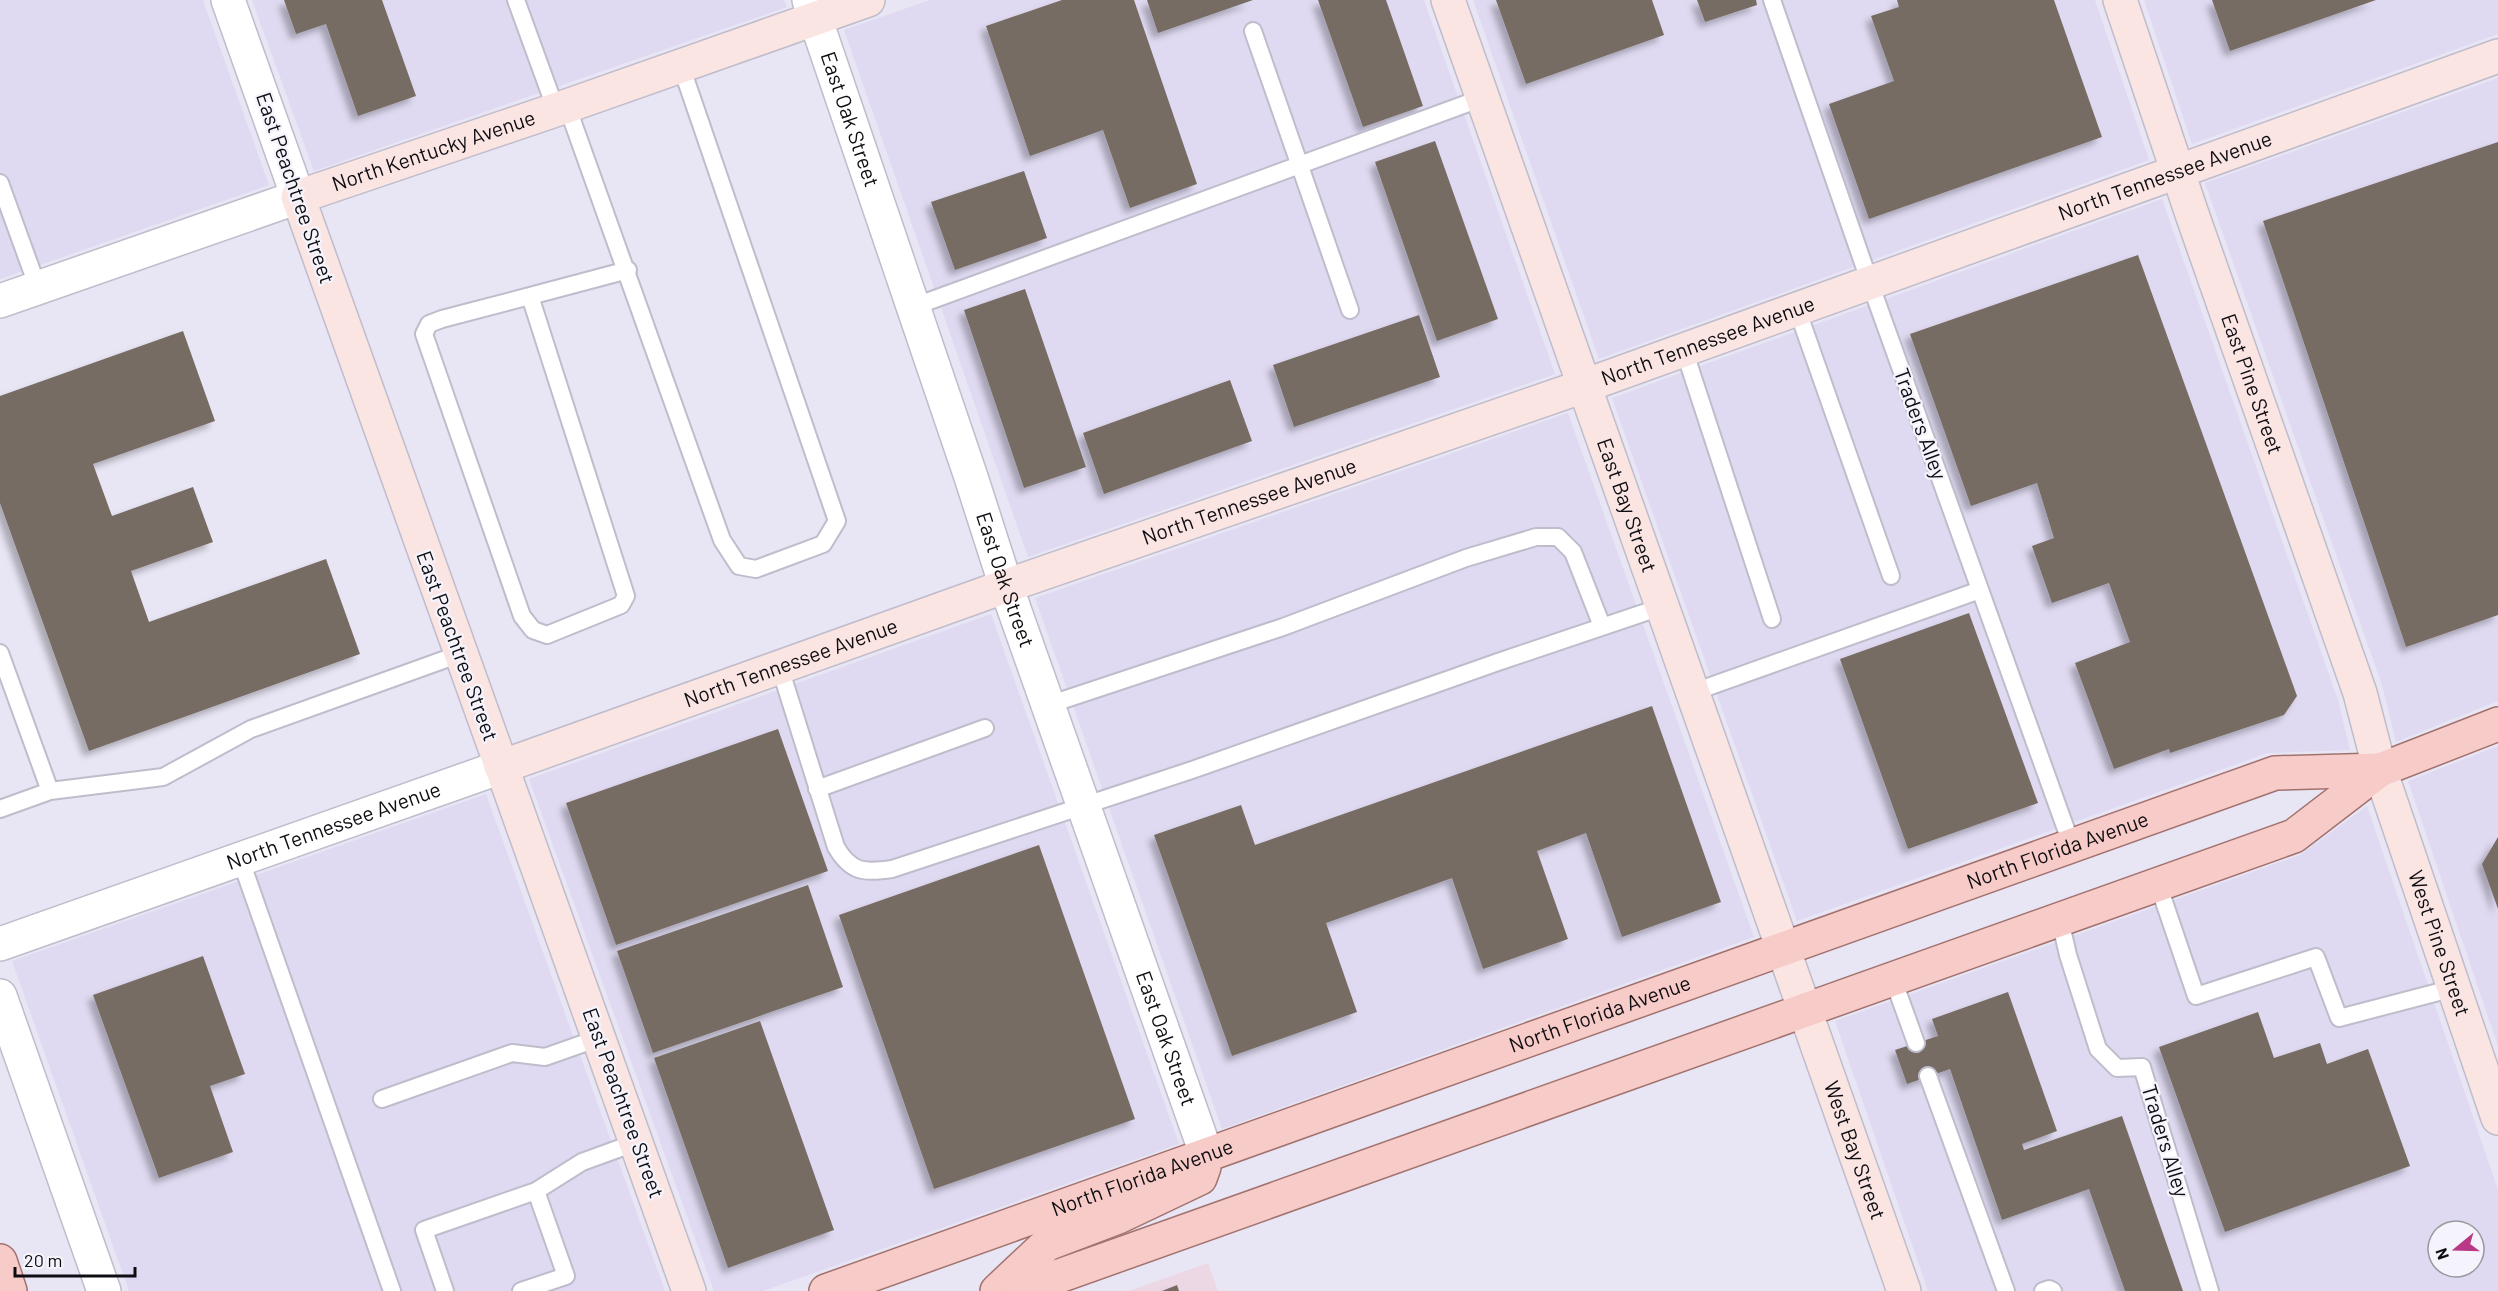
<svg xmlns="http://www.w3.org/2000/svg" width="2498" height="1291" font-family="Barlow,sans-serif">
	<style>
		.built { fill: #dfdaf1; fill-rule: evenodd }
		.education { fill: #ecd7e5 }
		.building { fill: #776c63; filter: url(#shadow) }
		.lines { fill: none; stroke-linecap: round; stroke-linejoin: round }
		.lane-casing { stroke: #bfbccb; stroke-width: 20 }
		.street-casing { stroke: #bfbccb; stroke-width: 36 }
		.secondary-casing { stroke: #bfbccb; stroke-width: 36 }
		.primary-casing { stroke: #a2726f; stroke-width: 36 }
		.lane { stroke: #fff; stroke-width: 16 }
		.street { stroke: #fff; stroke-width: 33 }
		.secondary { stroke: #fbe5e3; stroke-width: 33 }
		.primary { stroke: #f7cbc7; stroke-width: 33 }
		.labels { text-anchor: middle; stroke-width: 4.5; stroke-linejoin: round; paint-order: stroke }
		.street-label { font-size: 21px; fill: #0e0d12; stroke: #f5f4fd }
	</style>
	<defs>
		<filter id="shadow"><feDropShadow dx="-5.5" dy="5.5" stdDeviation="3" flood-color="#0004"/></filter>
	</defs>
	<rect width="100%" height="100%" fill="#e8e5f4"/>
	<!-- built -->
	<path class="built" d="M0 0H203L269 185 0 279Z
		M252 0H784L787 7 314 171Z
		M930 0H1424L1555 374 1028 557 844 30Z
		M1473 0H2095L2149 160 1599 359Z
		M2144 0H2498V34L2192 144Z
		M2498 78V701L2396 742 2382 685 2205 183Z
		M2162 199 2338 700 2350 750 2268 753 1797 921 1612 398Z
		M1568 413 1754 937 1222 1129 1035 598Z
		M991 614 1179 1144 763 1291H714L529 779Z
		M2498 746V1046L2408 781Z
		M486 794 665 1291H129L12 961Z
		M2367 806 2498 1190V1291H1928L1835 1021 2300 855ZM2438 1231H2474V1267H2438Z"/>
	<!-- education -->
	<path class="education" d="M1208 1263 1218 1291H1129Z"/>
	<!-- building -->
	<path class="building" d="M284 0H382L416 96 358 116 326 24 296 34Z
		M1062 0H1134L1197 184 1130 208 1103 130 1030 156 986 26Z
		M1147 0H1253L1158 33Z
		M1318 0H1386L1423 106 1363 127Z
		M1496 0H1652L1664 35 1526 84Z
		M1697 0H1756L1757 5 1705 22Z
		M1897 0H2054L2102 137 1869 219 1829 104 1894 81 1871 16 1899 7Z
		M2212 0H2376L2230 51Z
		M1435 141 1498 319 1437 341 1375 162Z
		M2498 142V615L2406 647 2263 221Z
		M1024 171 1047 238 955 270 931 202Z
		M2138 255 2297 696 2284 715 2170 753 2169 749 2114 769 2075 663 2130 642 2109 583 2052 603 2032 546 2054 538 2037 483 1971 506 1910 334Z
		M1025 289 1086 467 1024 488 964 310Z
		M1419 315 1440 377 1294 427 1273 365Z
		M183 331 215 421 93 464 112 516 193 487 213 542 131 571 149 622 326 559 360 654 89 751 0 503V396Z
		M1230 380 1252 441 1104 494 1083 433Z
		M1969 613 2038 803 1908 849 1840 659Z
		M1652 706 1721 902 1622 937 1586 833 1537 851 1568 939 1483 969 1452 878 1326 923 1357 1012 1232 1056 1154 835 1241 805 1255 845Z
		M778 729 828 871 616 945 566 803Z
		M2498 837V909L2482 864Z
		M1039 845 1135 1119 934 1189 839 915Z
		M808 885 843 987 653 1053 617 951Z
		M203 956 245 1074 210 1086 233 1152 159 1178 93 995Z
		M2008 992 2057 1131 2022 1144 2024 1150 2122 1116 2183 1291H2125L2089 1189 2002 1220 1950 1069 1907 1084 1895 1050 1938 1036 1932 1019Z
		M2258 1012 2274 1058 2320 1043 2327 1064 2368 1049 2410 1166 2225 1232 2159 1047Z
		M760 1021 834 1230 728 1268 654 1058Z
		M1177 1285 1179 1291H1162Z"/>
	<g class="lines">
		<!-- lane casing -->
		<g class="lane-casing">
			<path id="lane" d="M516 0 556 110
				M1772 0 1870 283 2072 846
				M1253 31 1350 310
				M567 106 722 540 739 566 756 569 823 544 837 521 681 66
				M0 183 38 288
				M530 296 442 319 429 324 424 334 522 616 533 630 547 635 621 605 626 596 530 296 628 270
				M913 307 1482 98
				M1797 309 1891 576
				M1684 350 1772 619
				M0 653 50 791
				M780 668 836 847C851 873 865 873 892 869L1192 770 1498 662 1661 607
				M1691 693 1980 590
				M1048 705 1283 627 1466 558 1536 537H1558L1573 552 1602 626
				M817 789 985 728
				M0 809 50 791 163 777 251 729 460 654
				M240 858 392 1291
				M2158 884 2196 996 2316 957 2339 1018 2454 988
				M2060 920 2068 955 2098 1049 2117 1068 2142 1067 2210 1291
				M1893 979 1916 1043
				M1928 1076 2006 1291
				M382 1099 512 1053 545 1057 599 1038
				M445 1291 424 1230 536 1191 582 1162 637 1142
				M521 1291 566 1276 536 1191
				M2043 1291 2049 1289 2053 1291"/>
		</g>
		<!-- street casing -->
		<g class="street-casing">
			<g id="street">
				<path id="s1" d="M809 0 971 477 1006 586 1207 1156"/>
				<path d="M0 301 298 197 228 0"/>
				<path id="s2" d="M0 944 501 767"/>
				<path d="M0 996 104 1291"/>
			</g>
		</g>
		<!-- secondary casing -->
		<g class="secondary-casing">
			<g id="secondary">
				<path id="s3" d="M1448 0 1904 1291"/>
				<path id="s4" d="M2120 0 2193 217 2360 693 2380 770 2498 1118"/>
				<path id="s5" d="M501 767 1006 586 1584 386 2498 56"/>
				<path id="s6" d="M689 1291 298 197 567 106 868 0"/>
			</g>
		</g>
		<!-- primary casing -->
		<g class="primary-casing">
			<g id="primary">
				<path d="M0 1261 10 1291"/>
				<path id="s7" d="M826 1291 2275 773 2380 770"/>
				<path d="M997 1291 1047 1244 1118 1217 1200 1178 1204 1167"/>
				<path d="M1017 1291 2294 836 2380 770 2498 724"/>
			</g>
		</g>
		<!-- lane -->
		<use href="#lane" class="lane"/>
		<!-- street -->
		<use href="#street" class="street"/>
		<!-- secondary -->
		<use href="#secondary" class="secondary"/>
		<!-- primary -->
		<use href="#primary" class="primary"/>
	</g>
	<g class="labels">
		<!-- street labels -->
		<g class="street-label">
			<text dy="7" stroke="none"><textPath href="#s1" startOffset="126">East Oak Street</textPath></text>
			<text dy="7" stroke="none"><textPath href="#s6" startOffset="1305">North Kentucky Avenue</textPath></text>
			<text dy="7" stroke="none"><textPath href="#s5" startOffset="1766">North Tennessee Avenue</textPath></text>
			<text transform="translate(295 188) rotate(71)" y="7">East Peachtree Street</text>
			<text dy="7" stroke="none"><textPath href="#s5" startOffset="1280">North Tennessee Avenue</textPath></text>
			<text dy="7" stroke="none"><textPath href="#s4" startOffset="406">East Pine Street</textPath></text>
			<text transform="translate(1920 424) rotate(70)" y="7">Traders Alley</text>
			<text dy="7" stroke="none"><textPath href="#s5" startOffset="794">North Tennessee Avenue</textPath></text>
			<text dy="7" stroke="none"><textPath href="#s3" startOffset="536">East Bay Street</textPath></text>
			<text dy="7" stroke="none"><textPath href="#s1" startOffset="612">East Oak Street</textPath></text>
			<text transform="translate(457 646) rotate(70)" y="7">East Peachtree Street</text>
			<text dy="7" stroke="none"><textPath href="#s5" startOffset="308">North Tennessee Avenue</textPath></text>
			<text dy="7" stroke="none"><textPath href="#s2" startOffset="354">North Tennessee Avenue</textPath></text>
			<text dy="7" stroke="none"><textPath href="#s7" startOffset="1308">North Florida Avenue</textPath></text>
			<text dy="7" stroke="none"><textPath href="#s4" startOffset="996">West Pine Street</textPath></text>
			<text dy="7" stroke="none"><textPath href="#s7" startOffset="822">North Florida Avenue</textPath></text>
			<text dy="7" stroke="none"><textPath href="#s1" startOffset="1098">East Oak Street</textPath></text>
			<text transform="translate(623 1103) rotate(70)" y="7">East Peachtree Street</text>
			<text transform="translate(2165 1141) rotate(73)" y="7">Traders Alley</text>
			<text dy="7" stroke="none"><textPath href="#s3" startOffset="1220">West Bay Street</textPath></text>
			<text dy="7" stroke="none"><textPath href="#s7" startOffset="336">North Florida Avenue</textPath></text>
		</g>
	</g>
	<!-- north arrow -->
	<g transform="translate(2456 1249) rotate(251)"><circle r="28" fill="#f5f4fd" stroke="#99989f" stroke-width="1.5"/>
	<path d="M0-4.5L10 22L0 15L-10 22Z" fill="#b83985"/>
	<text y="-9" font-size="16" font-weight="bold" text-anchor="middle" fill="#0e0d12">N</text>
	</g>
	<!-- scale -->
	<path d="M15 1267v9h120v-9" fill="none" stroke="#0e0d12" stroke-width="3"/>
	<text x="24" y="1267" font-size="18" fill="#0e0d12" stroke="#f5f4fd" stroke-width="4.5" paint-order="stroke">20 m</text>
</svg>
